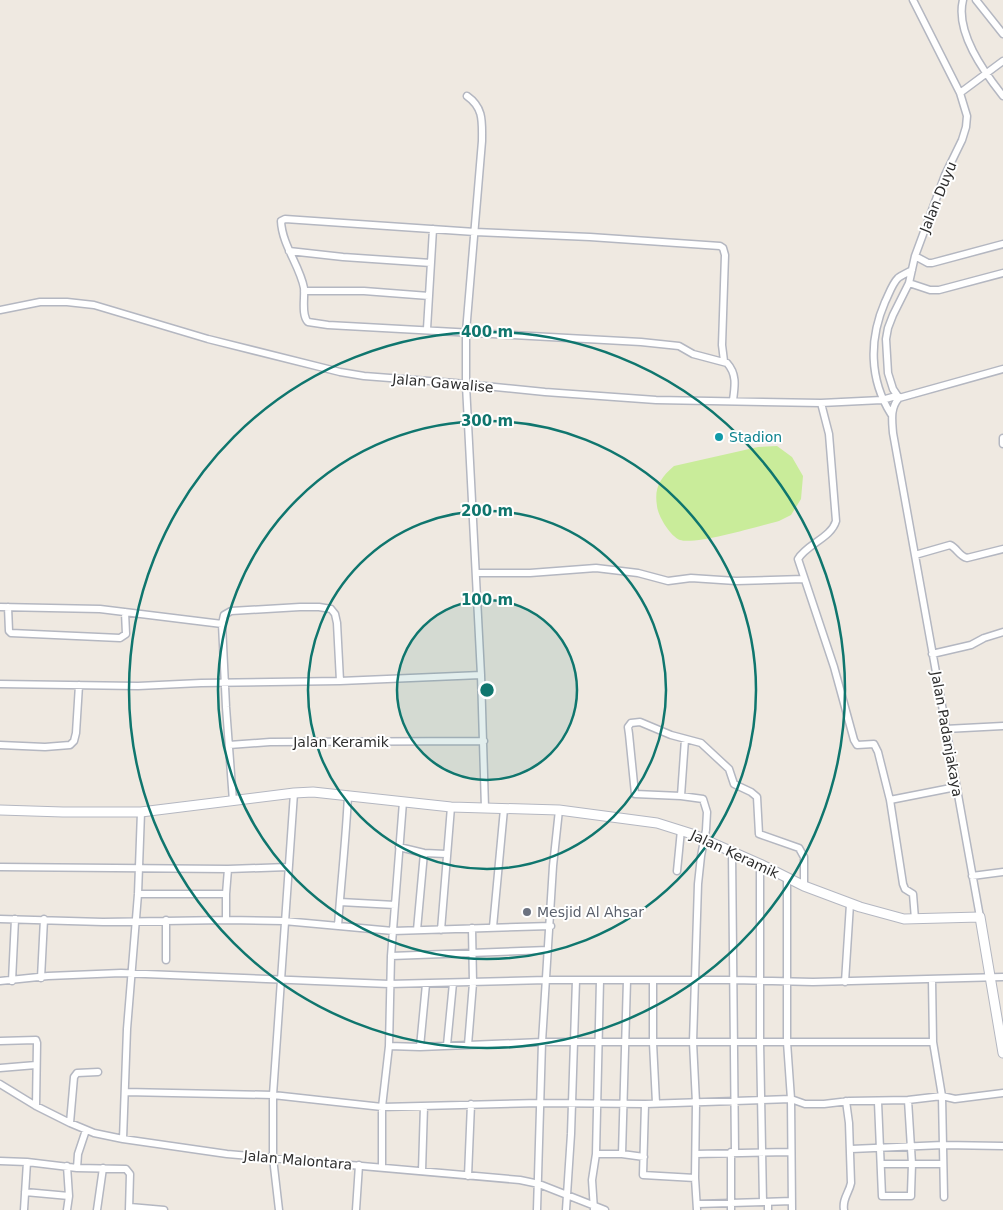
<svg xmlns="http://www.w3.org/2000/svg" width="1003" height="1210" font-family="'DejaVu Sans',sans-serif">
	<style>
		.pitch { fill: #c9ec9a }
		.lines { fill: none; stroke-linecap: round; stroke-linejoin: round }
		.street-casing { stroke: #b4b7c1; stroke-width: 9 }
		.secondary-casing { stroke: #b4b7c1; stroke-width: 11 }
		.street { stroke: #fff; stroke-width: 6 }
		.secondary { stroke: #fff; stroke-width: 9 }
		.ring { fill: none; stroke: #0f766e; stroke-width: 2.5 }
		.culture-dot { fill: #0f9aa8; stroke: #fff; stroke-width: 2 }
		.worship-dot { fill: #6b7280; stroke: #fff; stroke-width: 2 }
		.labels { text-anchor: middle; stroke-width: 4; stroke-linejoin: round; paint-order: stroke }
		.street-label { font-size: 14px; fill: #2e2e2e; stroke: #fff }
		.culture-label { font-size: 14px; fill: #0d838f; stroke: #fff; text-anchor: start }
		.worship-label { font-size: 14px; fill: #5b616d; stroke: #fff; text-anchor: start }
		.centre { fill: #0f766e; stroke: #fff; stroke-width: 2.5 }
		.ring-label { font-size: 15px; text-anchor: middle; font-weight: bold; fill: #0f766e; stroke: #fff; stroke-width: 4; stroke-linejoin: round; paint-order: stroke }
	</style>
	<rect width="100%" height="100%" fill="#efe9e1"/>
	<!-- pitch -->
	<path class="pitch" d="M777 446 792 457 803 476 801 499 791 515 779 521C759 526 696 545 680 540 670 536 658 516 657 506 654 488 660 478 674 466L758 447Z"/>
	<g class="lines">
		<!-- street casing -->
		<g class="street-casing">
			<path id="street" d="M963 0C955 32 984 72 1003 96
				M976 0 1003 34
				M960 93 1003 61
				M467 96C484 108 482 122 482 141L466 332V385L481 675 485 808
				M289 251 343 257 431 263
				M915 256 928 263H932L1003 244
				M909 283 930 290H939L1003 273
				M304 291H364L429 296
				M0 310 40 302H67L94 305 208 339 340 372 364 376 455 383 545 392 656 400 821 403 882 400 896 396
				M427 329 433 229
				M724 361 722 345 725 255 723 248 720 246 590 237 475 232 285 219 281 221C282 245 300 266 304 288 305 298 301 315 308 322L328 325 641 342 679 346 693 354 727 363C737 374 735 386 733 400
				M899 398 893 389 888 373 886 339 888 328 893 315 909 283 915 256 945 175 962 140 966 127 967 116 960 93 913 0
				M821 403 829 434 836 521C831 538 807 544 798 559L834 667 854 740 857 745 874 744 878 752 890 800 903 884 905 889 913 894 915 919
				M891 414C869 379 869 339 885 302 889 294 892 284 898 278 902 275 907 273 912 270
				M1003 438V444
				M915 555 950 545C957 548 959 556 967 558L1003 549
				M476 573H530L596 568 638 573 668 581 691 578 736 581 804 579
				M0 607 100 609 222 624 226 707 233 801
				M8 607 9 631 11 633 120 638 126 634 125 612
				M222 624 224 615 231 611 300 607H319L331 609 335 614 337 623 340 681
				M932 654 971 645 984 638 1003 632
				M0 684 138 686 201 683 340 681 481 675
				M945 729 1003 726
				M685 739 681 796 703 799 707 812 706 830 701 856 698 884 693 1042 696 1103 695 1178 697 1210
				M0 745 45 747 70 745 74 741 76 733 79 685
				M229 745 270 742 484 741
				M681 796 635 794 629 734 628 727 631 723 640 722 671 735 701 743 729 769 734 784 751 792 757 797 759 834 799 848 804 857V886
				M890 800 956 787
				M399 847 424 853 446 854
				M732 852 735 1152
				M760 864V1042L763 1202
				M0 867 228 869 288 867
				M677 871 681 830
				M972 876 1003 872
				M787 878V1042L791 1099 792 1210
				M138 894H226L228 869
				M226 894V920
				M340 902 395 905
				M980 917 893 433C892 420 890 408 899 398L1003 369
				M0 919 103 922 226 920 284 921 393 931 551 926
				M338 926C341 882 346 839 348 795
				M493 927 504 809
				M417 930 424 853
				M441 930 451 807
				M391 956 548 950
				M166 960V920
				M41 978 44 919
				M932 979 933 1042 942 1096 944 1197
				M627 980 622 1154 644 1157
				M0 981 48 976 121 973 389 984 547 980H734L813 982 1003 977
				M12 981 15 919
				M653 981V1043L656 1103
				M845 982 850 904
				M0 1041 36 1040 37 1043 36 1106
				M447 1045 453 983
				M468 1045 473 983 472 928
				M389 1046 420 1047 542 1042H933
				M420 1047 426 984
				M0 1068 36 1065
				M0 1084 36 1106 70 1123 94 1133 123 1139 227 1154 520 1180 539 1184 605 1210
				M125 1092 273 1095 294 793
				M878 1102 882 1196H911V1193L912 1164 908 1100
				M645 1104 643 1175 695 1178
				M70 1123 74 1077 77 1073 98 1072
				M123 1139 127 1029 138 894 141 812
				M851 1149 943 1145 1003 1146
				M596 1154H622
				M696 1154 791 1152
				M0 1161 27 1162 77 1168 126 1169 130 1174 129 1210
				M881 1164H943
				M382 1167V1107L389 1046 391 956 403 802
				M77 1168 78 1154 86 1130
				M422 1171 424 1106
				M468 1176 471 1104
				M25 1192 69 1196
				M768 1202V1210
				M697 1204 792 1201
				M130 1207 164 1210
				M24 1210 27 1162
				M67 1210 69 1196 67 1166
				M97 1210 103 1168
				M279 1210 273 1158V1095L382 1107 540 1103 645 1104 791 1099 805 1104H824L849 1101 908 1100 942 1096 955 1099 1003 1093
				M356 1210 359 1165
				M537 1210 542 1042 553 866 559 810
				M566 1210 571 1134 576 980
				M594 1210 592 1180 596 1154 600 980
				M731 1210V1152
				M844 1210C842 1199 849 1193 851 1183L849 1123 846 1101"/>
		</g>
		<!-- secondary casing -->
		<g class="secondary-casing">
			<path id="secondary" d="M0 810 63 812H141L294 793 313 792 451 807 559 810 657 823 692 834 760 864 804 886 860 907 904 919 980 917 1003 1053"/>
		</g>
		<!-- street -->
		<use href="#street" class="street"/>
		<!-- secondary -->
		<use href="#secondary" class="secondary"/>
	</g>
	<!-- distance rings -->
	<circle cx="487" cy="690" r="90" fill="#0f766e" fill-opacity=".12"/>
	<g class="ring">
		<circle cx="487" cy="690" r="90"/>
		<circle cx="487" cy="690" r="179"/>
		<circle cx="487" cy="690" r="269"/>
		<circle cx="487" cy="690" r="358"/>
	</g>
	<!-- markers -->
	<circle class="culture-dot" cx="719" cy="437" r="5"/>
	<circle class="worship-dot" cx="527" cy="912" r="5"/>
	<g class="labels">
		<!-- street labels -->
		<g class="street-label">
			<text transform="translate(938 197) rotate(-68)" y="5">Jalan Duyu</text>
			<text transform="translate(443 383) rotate(5)" y="5">Jalan Gawalise</text>
			<text transform="translate(947 734) rotate(80)" y="5">Jalan Padanjakaya</text>
			<text x="341" y="747">Jalan Keramik</text>
			<text transform="translate(735 854) rotate(25)" y="5">Jalan Keramik</text>
			<text transform="translate(298 1160) rotate(5)" y="5">Jalan Malontara</text>
		</g>
		<!-- culture labels -->
		<g class="culture-label">
			<text x="729" y="442">Stadion</text>
		</g>
		<!-- worship labels -->
		<g class="worship-label">
			<text x="537" y="917">Mesjid Al Ahsar</text>
		</g>
	</g>
	<circle cx="487" cy="690" r="8" class="centre"/>
	<g class="ring-label">
		<text x="487" y="337">400 m</text>
		<text x="487" y="426">300 m</text>
		<text x="487" y="516">200 m</text>
		<text x="487" y="605">100 m</text>
	</g>
</svg>
